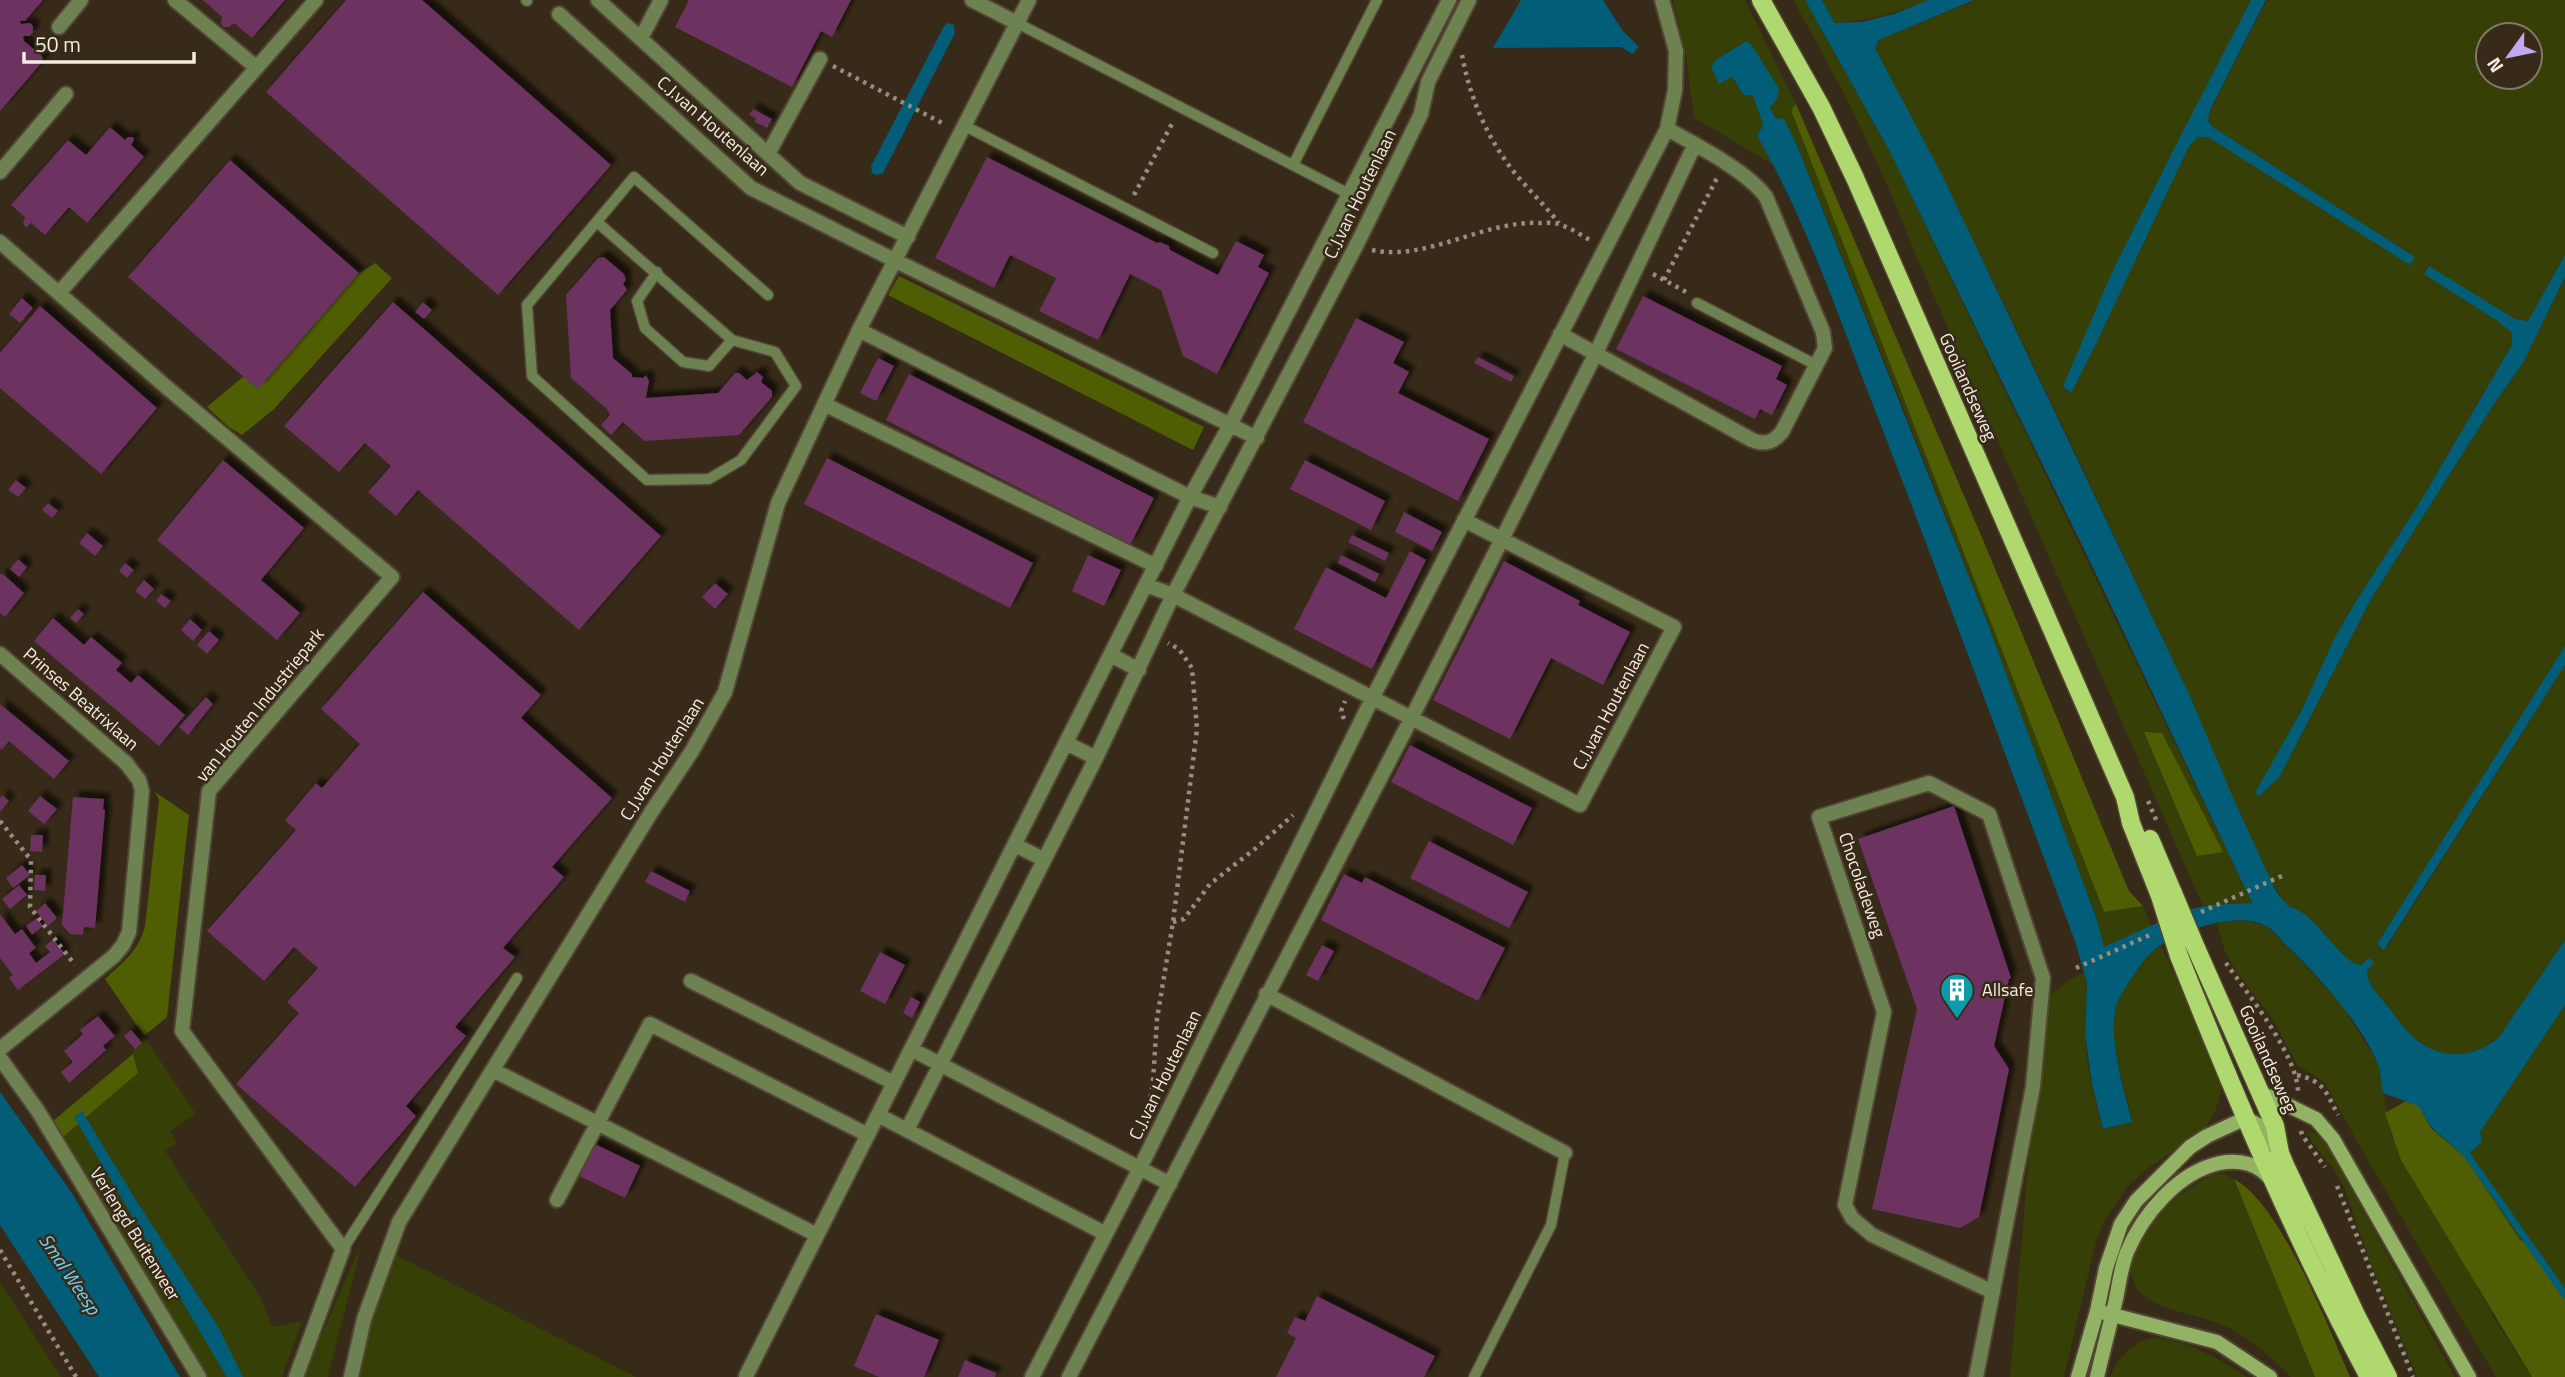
<svg xmlns="http://www.w3.org/2000/svg" width="2565" height="1377" font-family="'Titillium Web',sans-serif">
	<style>
		.green { fill: #353f06; fill-rule: evenodd }
		.forest { fill: #4f5e03 }
		.water { fill: #015d78 }
		.lines { fill: none; stroke-linecap: round; stroke-linejoin: round }
		.stream { stroke: #015d78; stroke-width: 7 }
		.building { fill: #6c3161; filter: url(#shadow) }
		.lane-casing { stroke: #524534; stroke-width: 13 }
		.street-casing { stroke: #524534; stroke-width: 18 }
		.secondary-casing { stroke: #524534; stroke-width: 18 }
		.primary-casing { stroke: #524534; stroke-width: 21 }
		.path { stroke: #978d7e; stroke-width: 4.5; stroke-dasharray: 3.5 5; stroke-linecap: butt }
		.lane { stroke: #6e8251; stroke-width: 10 }
		.street { stroke: #6e8251; stroke-width: 14 }
		.secondary { stroke: #92b363; stroke-width: 14 }
		.primary { stroke: #afd96f; stroke-width: 18 }
		.primary-bridge-casing { stroke: #524534; stroke-width: 21; stroke-linecap: butt }
		.primary-bridge { stroke: #afd96f; stroke-width: 18 }
		.labels { text-anchor: middle; stroke-width: 5; stroke-linejoin: round; paint-order: stroke }
		.street-label { font-size: 18px; fill: #f5ede2; stroke: #372a18 }
		.poi-label { font-size: 18px; fill: #f5ede2; stroke: #372a18; text-anchor: start }
		.water-label { font-size: 19px; font-style: italic; fill: #6ed3fa; stroke: #372a18 }
	</style>
	<defs>
		<filter id="shadow"><feDropShadow dx="6" dy="-6" stdDeviation="2" flood-color="#0009"/></filter>
	</defs>
	<rect width="100%" height="100%" fill="#372a18"/>
	<!-- green -->
	<path class="green" d="M1673 0H1745L1796 104 1791 110 2104 912 2143 906 2152 927 2104 948 2097 920 1986 619 1897 392 1798 148 1770 108 1777 99 1746 41 1716 60 1732 77 1744 95 1753 96 1763 125 1757 136 1774 165 1694 118 1686 55Z
		M1793 0H1805L1890 152 2252 903 2203 906 1915 253C1882 166 1839 81 1793 0Z
		M1822 0H1928C1897 13 1869 21 1835 23Z
		M1976 0H2252L2063 385 2189 146 2198 137H2208L2415 257 2213 127 2208 121 2210 111 2267 0H2565V255L2528 321 2515 319 2428 266 2424 273 2500 322 2512 334V345L2420 502 2356 601 2335 637 2301 711 2256 793 2259 796 2279 778 2371 599 2496 401 2523 363 2565 277V646L2377 944 2385 950 2565 665V940L2499 1037C2473 1060 2438 1060 2412 1036 2403 1028 2396 1016 2388 1007 2380 996 2367 985 2367 970L2373 963C2368 964 2362 966 2356 965 2341 961 2314 910 2288 906 2271 885 2262 860 2250 836 2224 780 2202 722 2176 667 2078 459 1982 251 1875 48L1879 40ZM2488 35H2530V77H2488Z
		M2216 921H2248L2266 926 2295 954 2344 1008 2378 1063 2391 1134 2497 1323 2532 1377H2496L2371 1166 2324 1082 2297 1065 2274 1021 2235 970 2225 951Z
		M2161 946 2216 1065 2222 1089 2215 1112 2204 1130 2147 1169 2127 1187 2105 1220 2096 1241 2064 1377H2010L2039 1037 2047 998 2070 979 2084 973C2089 992 2084 1012 2085 1032 2086 1065 2094 1098 2103 1129L2132 1122C2126 1088 2106 1040 2116 1005 2121 986 2141 967 2152 951Z
		M2565 1005V1319L2460 1164 2497 1104Z
		M144 1036 196 1114 170 1131 177 1143 165 1151 261 1298 272 1327 302 1321 282 1377H204L63 1137 138 1073 133 1054 135 1043Z
		M2307 1130 2320 1137 2330 1151 2455 1377H2417L2369 1259 2344 1187 2331 1166 2312 1142Z
		M2214 1174H2224L2234 1179 2315 1377H2291C2274 1359 2253 1342 2231 1329 2207 1315 2158 1312 2141 1293 2134 1286 2132 1277 2130 1269 2142 1226 2174 1193 2214 1174Z
		M361 1247 328 1377H303L355 1258Z
		M394 1254 636 1377H357L378 1296Z
		M0 1282 61 1377H0Z
		M2153 1338C2187 1340 2219 1358 2247 1377H2110C2117 1359 2133 1341 2153 1338Z"/>
	<!-- forest -->
	<path class="forest" d="M1796 104 1986 547 2129 891 2143 906 2104 912 1791 110Z
		M375 263 392 278 273 410 242 435 229 427 207 407 244 376 258 388 357 275Z
		M899 276 1204 427 1193 450 888 295Z
		M2144 732 2162 733 2223 852 2197 856Z
		M155 792 189 815 167 1017 144 1036 105 979C124 961 138 952 145 926L159 800Z
		M133 1054 138 1073 63 1137 53 1121Z
		M2406 1101 2419 1106 2431 1128 2465 1157 2520 1240 2535 1248 2565 1294V1377H2532L2401 1160 2385 1113Z
		M2234 1179C2280 1203 2329 1328 2350 1377H2315Z"/>
	<!-- water -->
	<path class="water" d="M1521 0H1603L1622 30 1639 47 1632 54 1621 47 1493 48Z
		M1805 0H1822L1835 23 1862 22 1894 14 1928 0H1974L1879 40 1875 48 1942 175 2189 694 2238 809 2276 891 2288 906C2316 911 2340 964 2361 965L2369 958 2374 962 2367 971C2367 985 2380 996 2388 1007 2396 1016 2403 1028 2412 1036 2438 1060 2473 1060 2499 1037L2565 940V1005L2480 1132 2482 1142 2465 1157 2431 1127 2419 1106 2383 1093C2381 1083 2381 1071 2377 1062 2360 1022 2317 974 2285 944 2280 939 2273 929 2266 926 2235 910 2181 931 2155 949 2145 956 2119 995 2116 1006 2108 1041 2124 1088 2132 1122L2103 1129 2092 1084 2085 1034 2087 984 2076 944C2011 770 1947 596 1880 423 1842 327 1809 225 1757 136L1763 125 1753 96 1744 95 1732 77 1719 84 1711 67 1716 60 1746 41 1751 44 1779 89 1777 99 1770 108 1776 118 1784 119 1798 148 1986 619 2097 920 2104 947 2183 911 2210 905 2252 903 2098 578 1890 152Z
		M2251 0H2266L2210 110 2208 121 2213 127 2415 257 2410 265 2208 137H2198L2189 146 2096 344 2071 393 2063 386 2113 270 2182 133Z
		M947 23 954 25 955 33 883 173 876 175 872 173 871 166 944 26Z
		M2565 255V277L2523 363 2496 401 2371 599 2279 778 2259 796 2255 793 2301 711 2335 637 2356 601 2420 502 2512 345V333L2499 322 2424 274 2429 266 2515 319 2528 321Z
		M2565 646V665L2384 950 2377 944Z
		M0 1092 72 1193 180 1377H99L0 1225Z
		M82 1111 136 1200 219 1328 243 1377H227L222 1369 74 1117Z"/>
	<g class="lines">
		<!-- stream -->
		<path class="stream" d="M2463 1149 2565 1295"/>
	</g>
	<!-- building -->
	<path class="building" d="M0 0H43L25 21H20L21 24 30 23 33 26V32L30 36H23L24 41 42 56 43 61 0 111Z
		M203 0H285L252 38 234 23 229 27H224L221 24 222 17Z
		M346 0H422L611 165 498 295 266 92Z
		M689 0H851L832 37 821 31 792 87 675 27Z
		M753 109 772 119 767 128 755 122 756 118 749 115Z
		M110 127 125 140 128 137H133L134 140 131 145 144 157 87 223 69 207 45 235 31 223 26 227 23 224 25 217 11 205 68 140 86 155Z
		M987 157 1157 243 1160 242 1169 246 1170 250 1218 275 1236 241 1264 255 1258 267 1269 273 1217 374 1183 356 1161 290 1130 274 1098 340 1039 311 1056 278 1010 255 994 288 935 258Z
		M230 160 359 273 258 389 128 277Z
		M604 257 624 274 626 280 623 283 627 290 610 310 613 358 632 374V377L643 378 646 375 649 381 646 398 718 393 735 373H739L747 380 757 372 763 377 761 382 772 391V397L739 435 644 441 623 422 611 435 601 425 610 415 607 409 571 378 566 295 598 258Z
		M1643 296 1782 366 1776 379 1787 385 1772 415 1760 409 1755 419 1616 349Z
		M22 298 33 308 20 323 9 314Z
		M393 302 661 536 579 630 418 490 396 516 368 492 391 466 365 443 339 472 284 426Z
		M423 302 432 310 424 319 415 312Z
		M40 306 157 408 101 474 0 388V353Z
		M1356 318 1404 342 1393 363 1409 372 1398 393 1489 439 1458 501 1303 422Z
		M1478 357 1514 376 1511 382 1474 363Z
		M878 358 894 366 876 401 860 393Z
		M909 374 1154 498 1130 545 886 420Z
		M827 458 1033 563 1010 608 804 504Z
		M223 460 304 528 261 580 300 613 277 640 157 540Z
		M1305 460 1385 501 1371 530 1290 489Z
		M16 480 26 488 18 497 8 490Z
		M48 503 58 511 52 518 42 510Z
		M1404 512 1442 532 1432 551 1395 532Z
		M87 533 103 546 95 556 79 543Z
		M1352 535 1389 553 1385 561 1348 542Z
		M1410 551 1426 560 1372 669 1294 629 1326 567 1386 598Z
		M1088 555 1121 570 1104 606 1072 591Z
		M1341 555 1379 574 1375 582 1338 563Z
		M18 559 27 567 19 577 10 569Z
		M1504 561 1580 601 1578 605 1630 632 1603 685 1551 658 1510 739 1433 700Z
		M125 563 134 570 127 578 119 571Z
		M0 574H3L24 593 5 617 0 613Z
		M144 580 154 589 145 599 135 591Z
		M715 583 728 594 715 609 702 597Z
		M423 592 541 695 521 718 612 798 552 867 564 877 503 948 515 957 455 1027 466 1036 406 1106 416 1116 355 1187 236 1084 299 1013 287 1002 318 968 294 947 264 981 207 931 296 830 285 820 316 783 322 788 360 744 321 709Z
		M161 594 171 601 165 608 156 601Z
		M78 609 84 614 76 623 70 618Z
		M53 618 84 645 91 637 122 663 116 670 131 683 138 675 185 715 159 746 34 641Z
		M190 619 202 630 193 641 181 630Z
		M209 631 219 640 207 654 197 645Z
		M206 697 213 704 188 735 179 727Z
		M0 704 69 761 54 779 9 741 2 750 0 748Z
		M1410 745 1532 808 1513 845 1391 782Z
		M2 795 9 801 0 812V798Z
		M40 796 57 809 44 824 28 811Z
		M73 797 104 799 103 809 105 810 95 928 84 927 83 935 70 934 62 925Z
		M1954 806 2011 978 2009 979 1994 1046 2009 1069 1979 1217 1960 1228 1872 1209 1917 1009 1858 839Z
		M31 835H43L42 852 30 851Z
		M1429 841 1528 892 1509 928 1410 878Z
		M22 865 30 875 13 888 6 878Z
		M651 871 690 891 685 902 645 882Z
		M1344 874 1362 883 1365 877 1505 948 1478 1001 1321 920Z
		M35 875H46L45 891 34 890Z
		M19 885 27 895 10 909 2 899Z
		M45 903 57 918 48 926 36 911Z
		M0 914 15 934 22 929 36 948 29 953 36 963 50 952 45 946 53 939 65 954 18 990 9 978 13 975 0 958Z
		M37 918 43 926 32 935 26 926Z
		M1322 945 1334 951 1318 981 1306 975Z
		M880 952 905 965 885 1004 860 991Z
		M911 997 920 1002 912 1018 903 1013Z
		M98 1016 115 1036 103 1046 106 1050 69 1083 61 1072 73 1062 64 1051 83 1034 80 1030Z
		M131 1030 142 1043 135 1049 124 1036Z
		M593 1143 640 1166 625 1198 577 1175Z
		M1317 1296 1435 1356 1424 1377H1276L1296 1338 1287 1333 1295 1317 1305 1321Z
		M876 1314 939 1340 924 1377H879L854 1366Z
		M965 1360 996 1373 995 1377H958Z"/>
	<g class="lines">
		<!-- lane casing -->
		<g class="lane-casing">
			<path id="lane" d="M526 0 527 1
				M1017 23 1349 194
				M965 126 1213 253
				M1293 165 1377 0
				M597 222 732 340 775 352 796 386 741 460 709 479 647 480 532 376 527 305 634 177 768 295
				M657 272 637 301 645 328 683 362 709 366 732 340
				M1697 303 1816 365
				M343 1249 517 978
				M1474 1377 1551 1225 1565 1153"/>
		</g>
		<!-- street casing -->
		<g class="street-casing">
			<path id="street" d="M175 0 256 67
				M598 0 800 183 908 237
				M972 0 1017 23
				M559 14 751 188 896 261 1257 438
				M59 27 81 0
				M641 38 661 0
				M768 154 820 59
				M0 172 66 94
				M0 242 164 385 392 577 209 791 182 1031 343 1249 296 1377
				M59 293 316 0
				M859 330 1190 497 1220 507
				M1560 334 1752 440C1764 445 1773 443 1782 432L1825 348 1823 332 1766 197C1747 171 1696 145 1667 129L1675 90 1676 51 1662 0
				M824 404 1156 566
				M1146 585 1173 595 1580 805 1674 627 1464 520
				M0 654 126 763 139 780 142 791 129 932 123 945 114 956 0 1049
				M1111 655 1139 670
				M1066 743 1096 758
				M1015 845 1043 859
				M691 981 894 1083
				M1266 994 1565 1153
				M911 1049 1170 1184
				M0 1058 38 1111 199 1377
				M493 1070 817 1235
				M878 1115 1106 1234
				M907 1130 1096 758 1173 595 1357 244 1421 114 1428 82 1469 0
				M557 1200 650 1024 868 1135
				M746 1376 1190 497 1230 425 1449 0
				M351 1377 364 1319 399 1222 652 811 692 751 725 692 778 503 859 330 1029 0
				M1032 1377 1140 1168 1373 697 1667 129
				M1069 1377 1412 717 1596 353 1695 144
				M1976 1377 2033 1087 2043 978 1989 814 1929 783 1819 817 1884 1012 1845 1205 1852 1218 1872 1235 1993 1292"/>
		</g>
		<!-- secondary casing -->
		<g class="secondary-casing">
			<path id="secondary" d="M2260 1095 2271 1097 2316 1119 2333 1139 2469 1377
				M2105 1313 2217 1342 2270 1377
				M2078 1377 2097 1311 2106 1268 2121 1224 2136 1201 2190 1147 2207 1136 2246 1118 2260 1126 2278 1149
				M2097 1377C2103 1351 2110 1325 2116 1299 2119 1284 2121 1267 2127 1252 2143 1214 2178 1172 2220 1163 2240 1159 2260 1164 2272 1181"/>
		</g>
		<!-- primary casing -->
		<g class="primary-casing">
			<path id="primary" d="M1761 0 1821 107 1855 178 2125 797 2131 823 2160 896
				M2150 839 2173 893
				M2196 948 2275 1126 2280 1153 2285 1165 2357 1317 2388 1377
				M2179 956C2236 1099 2296 1241 2369 1377"/>
		</g>
		<!-- path -->
		<path class="path" d="M1462 55C1470 99 1489 143 1519 178 1532 193 1546 207 1559 223
			M833 66 946 125
			M1134 195 1174 120
			M1372 250C1426 262 1484 220 1540 223 1547 223 1555 222 1561 225 1571 228 1581 235 1590 240
			M1653 274 1688 293
			M1664 280 1717 178
			M1344 719 1341 711 1345 701
			M2148 801 2157 822
			M0 821 31 860 30 907 75 965
			M2201 912 2284 875
			M1173 922 1184 919 1210 884 1256 848 1293 815
			M2226 963C2247 993 2297 1055 2298 1091
			M2076 968 2152 934
			M2297 1075C2324 1081 2326 1092 2338 1115
			M1149 1106 1153 1081 1157 1019 1173 922 1197 729 1192 668 1179 649 1168 643
			M2301 1131 2302 1135 2325 1167
			M2337 1186 2413 1377
			M0 1250 76 1377"/>
		<!-- lane -->
		<use href="#lane" class="lane"/>
		<!-- street -->
		<use href="#street" class="street"/>
		<!-- secondary -->
		<use href="#secondary" class="secondary"/>
		<!-- primary -->
		<use href="#primary" class="primary"/>
		<!-- primary-bridge casing -->
		<g class="primary-bridge-casing">
			<path id="primary-bridge" d="M2173 893 2196 948
				M2160 896 2179 956"/>
		</g>
		<!-- primary-bridge -->
		<use href="#primary-bridge" class="primary-bridge"/>
	</g>
	<!-- icons -->
	<defs>
		<g id="building-pin" transform="scale(1.75)"><path d="M0 17L-7.5 6A9.5 9.5 0 1 1 7.5 6Z" fill="#0f9aa8" stroke="#372a18"/><path d="M-4-6H4V6H1V3H-1V6H-4ZM-2.5-4.3h1.7v1.8h-1.7ZM.8-4.3h1.7v1.8H.8ZM-2.5-1h1.7V.8h-1.7ZM.8-1h1.7V.8H.8Z" fill="#fff"/></g>
	</defs>
	<g fill-rule="evenodd">
		<use href="#building-pin" x="1957" y="990"/>
	</g>
	<g class="labels">
		<!-- street labels -->
		<g class="street-label">
			<text transform="translate(713 126) rotate(41)" y="6">C.J.van Houtenlaan</text>
			<text transform="translate(1360 194) rotate(-64)" y="6">C.J.van Houtenlaan</text>
			<text transform="translate(1968 387) rotate(66)" y="6">Gooilandseweg</text>
			<text transform="translate(81 699) rotate(41)" y="6">Prinses Beatrixlaan</text>
			<text transform="translate(260 705) rotate(-51)" y="6">van Houten Industriepark</text>
			<text transform="translate(1611 706) rotate(-62)" y="6">C.J.van Houtenlaan</text>
			<text transform="translate(662 759) rotate(-58)" y="6">C.J.van Houtenlaan</text>
			<text transform="translate(1862 885) rotate(71)" y="6">Chocoladeweg</text>
			<text transform="translate(2268 1059) rotate(66)" y="6">Gooilandseweg</text>
			<text transform="translate(1165 1075) rotate(-64)" y="6">C.J.van Houtenlaan</text>
			<text transform="translate(135 1234) rotate(58)" y="6">Verlengd Buitenveer</text>
		</g>
		<!-- poi labels -->
		<g class="poi-label">
			<text x="1982" y="996">Allsafe</text>
		</g>
		<!-- water labels -->
		<g class="water-label">
			<text transform="translate(70 1274) rotate(56)" y="7">Smal Weesp</text>
		</g>
	</g>
	<!-- north arrow -->
	<g transform="translate(2509 56) rotate(237)"><circle r="33" fill="#372a18" stroke="#837869" stroke-width="2"/>
	<path d="M0-5L12 26L0 18L-12 26Z" fill="#c2a8f2"/>
	<text y="-10" font-size="19" font-weight="bold" text-anchor="middle" fill="#f5ede2">N</text>
	</g>
	<!-- scale -->
	<path d="M24 52v10h170v-10" fill="none" stroke="#f5ede2" stroke-width="3.5"/>
	<text x="35" y="52" font-size="21" fill="#f5ede2" stroke="#372a18" stroke-width="5" paint-order="stroke">50 m</text>
</svg>
